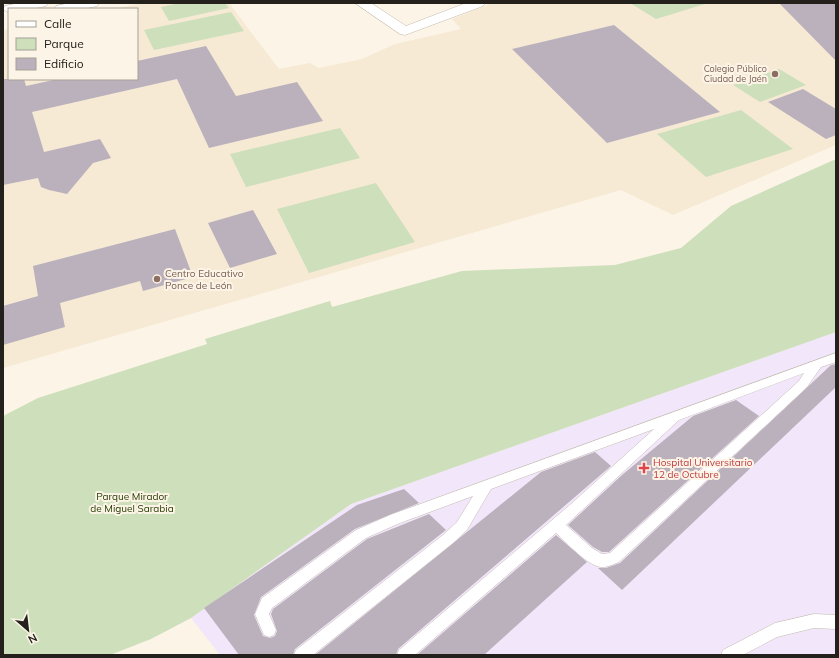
<svg xmlns="http://www.w3.org/2000/svg" width="839" height="658" font-family="Mulish,sans-serif">
	<style>
		.built { fill: #f6ead5 }
		.medical { fill: #f2e6fa }
		.green { fill: #cddfbb }
		.building { fill: #bbb1bd }
		.lines { fill: none; stroke-linecap: round; stroke-linejoin: round }
		.service-casing { stroke: #c2bbad; stroke-width: 1 }
		.minor-casing { stroke: #c2bbad; stroke-width: 1 }
		.primary-casing { stroke: #c2bbad; stroke-width: 1 }
		.service { fill: #fff; fill-rule: evenodd }
		.minor { fill: #fff; fill-rule: evenodd }
		.primary { fill: #fff; fill-rule: evenodd }
		.education-dot { fill: #8d6e63; stroke: #fcf4e6; stroke-width: 1.5 }
		.health-dot { fill: #e0444e; stroke: #fcf4e6; stroke-width: 1.5 }
		.labels { text-anchor: middle; stroke-width: 4; stroke-linejoin: round; paint-order: stroke }
		.far-education-label { font-size: 9px; fill: #785e54; stroke: #fcf4e6; text-anchor: end }
		.education-label { font-size: 10px; fill: #785e54; stroke: #fcf4e6; text-anchor: start }
		.health-label { font-size: 10px; fill: #be3a42; stroke: #fcf4e6; text-anchor: start }
		.park-label { font-size: 10px; fill: #263c02; stroke: #fcf4e6 }
	</style>
	<rect width="100%" height="100%" fill="#fcf4e6"/>
	<!-- built -->
	<path class="built" d="M143 3H229L279 69 310 63 319 68 362 59 395 44 461 29 452 19 492 3H836V145L673 215 621 190 3 368V30L9 29V79H137V9H112Z"/>
	<!-- medical -->
	<path class="medical" d="M836 332V655H220L191 618 351 504Z"/>
	<!-- green -->
	<path class="green" d="M180 3H225L229 8 169 21 161 7Z
		M630 3H708L656 19Z
		M231 12 244 31 154 50 144 30Z
		M779 69 806 85 760 102 733 85Z
		M741 110 793 149 706 177 657 134Z
		M340 128 360 158 246 187 230 154Z
		M836 159V332L351 504 191 618 151 639 110 655H3V417L5 415 38 398 207 344 205 339 330 301 332 307 462 271 615 265 681 248 731 206Z
		M376 183 415 242 309 273 277 209Z"/>
	<!-- building -->
	<path class="building" d="M779 3H836V61Z
		M614 25 720 112 607 143 512 49Z
		M206 46 236 96 297 82 323 121 209 148 177 79 32 112 44 152 100 139 111 158 93 163 67 194 49 190 41 187 38 178 3 185V79H24L26 86 58 79H137V61Z
		M803 89 836 109V135L826 139 768 102Z
		M253 210 277 254 230 268 208 223Z
		M175 229 193 277 143 291 140 281 60 303 65 327 3 345V306L38 296 33 266Z
		M836 364V387L622 590 598 568H606L620 563 831 365Z
		M736 400 759 416 609 552H602L593 547 568 525 622 475 693 416Z
		M595 452 611 466 398 649 396 655H315L541 472Z
		M404 489 419 503 355 529 261 597 254 615 263 636 270 638 275 636 277 631 271 614 273 609 367 539 429 514 446 530 295 649 293 655H239L204 608 357 505Z
		M556 535 587 562 484 655H417Z"/>
	<g class="lines">
		<!-- service casing -->
		<g class="service-casing">
			<path id="service" d="M836 353V362L821 367 807 387 619 562C614 564 606 568 601 567 588 566 566 542 556 533L415 655H397L399 650 571 504 654 429 491 489 467 530 453 543 313 655H294L296 650 443 535 457 522 473 496 400 523 366 538 272 608 269 614 276 630 274 635 269 637 264 635 255 614 262 598 356 530 390 515ZM804 373 799 381 610 553 602 554 592 548 566 525 679 420Z
				M814 614 836 615V629L814 628 777 637 743 655H721L723 650 775 623Z"/>
		</g>
		<!-- minor casing -->
		<g class="minor-casing">
			<path id="minor" d="M355 3H371L406 26 466 3H485L483 6 405 35 400 34Z"/>
		</g>
		<!-- primary casing -->
		<g class="primary-casing">
			<path id="primary" d="M19 3H48L46 6 32 9H9V13L3 9 5 6Z
				M70 3H99L97 6 83 9H54L56 6Z"/>
		</g>
		<!-- service -->
		<use href="#service" class="service"/>
		<!-- minor -->
		<use href="#minor" class="minor"/>
		<!-- primary -->
		<use href="#primary" class="primary"/>
	</g>
	<!-- markers -->
	<g class="education-dot">
		<circle cx="775" cy="74" r="4"/>
		<circle cx="157" cy="279" r="4"/>
	</g>
	<path class="health-dot" d="M642 462h4v4h4v4h-4v4h-4v-4h-4v-4h4z"/>
	<g class="labels">
		<!-- far-education labels -->
		<g class="far-education-label">
			<text x="767" y="72">Colegio Público<tspan x="767" dy="10">Ciudad de Jaén</tspan></text>
		</g>
		<!-- education labels -->
		<g class="education-label">
			<text x="165" y="277">Centro Educativo<tspan x="165" dy="12">Ponce de León</tspan></text>
		</g>
		<!-- health labels -->
		<g class="health-label">
			<text x="653" y="466">Hospital Universitario<tspan x="653" dy="12">12 de Octubre</tspan></text>
		</g>
		<!-- park labels -->
		<g class="park-label">
			<text x="132" y="500">Parque Mirador<tspan x="132" dy="12">de Miguel Sarabia</tspan></text>
		</g>
	</g>
	<!-- border -->
	<rect width="839" height="658" fill="none" stroke="#24211c" stroke-width="8"/>
	<!-- legend -->
	<rect x="8" y="8" width="130" height="72" fill="#fcf4e6" stroke="#a6a095"/>
	<rect x="16" y="21" width="20" height="6" fill="#ffffff" stroke="#a6a095"/>
	<text x="44" y="28" font-size="12" fill="#24211c">Calle</text>
	<rect x="16" y="38" width="20" height="12" fill="#cddfbb" stroke="#a6a095"/>
	<text x="44" y="48" font-size="12" fill="#24211c">Parque</text>
	<rect x="16" y="58" width="20" height="12" fill="#bbb1bd" stroke="#a6a095"/>
	<text x="44" y="68" font-size="12" fill="#24211c">Edificio</text>
	<!-- north arrow -->
	<g transform="translate(28 630) rotate(152)" stroke="#fcf4e6" stroke-width="3" paint-order="stroke">
	<path d="M0-3L7 15L0 10L-7 15Z" fill="#24211c"/>
	<text y="-6" font-size="11" font-weight="bold" text-anchor="middle" fill="#24211c">N</text>
	</g>
</svg>
